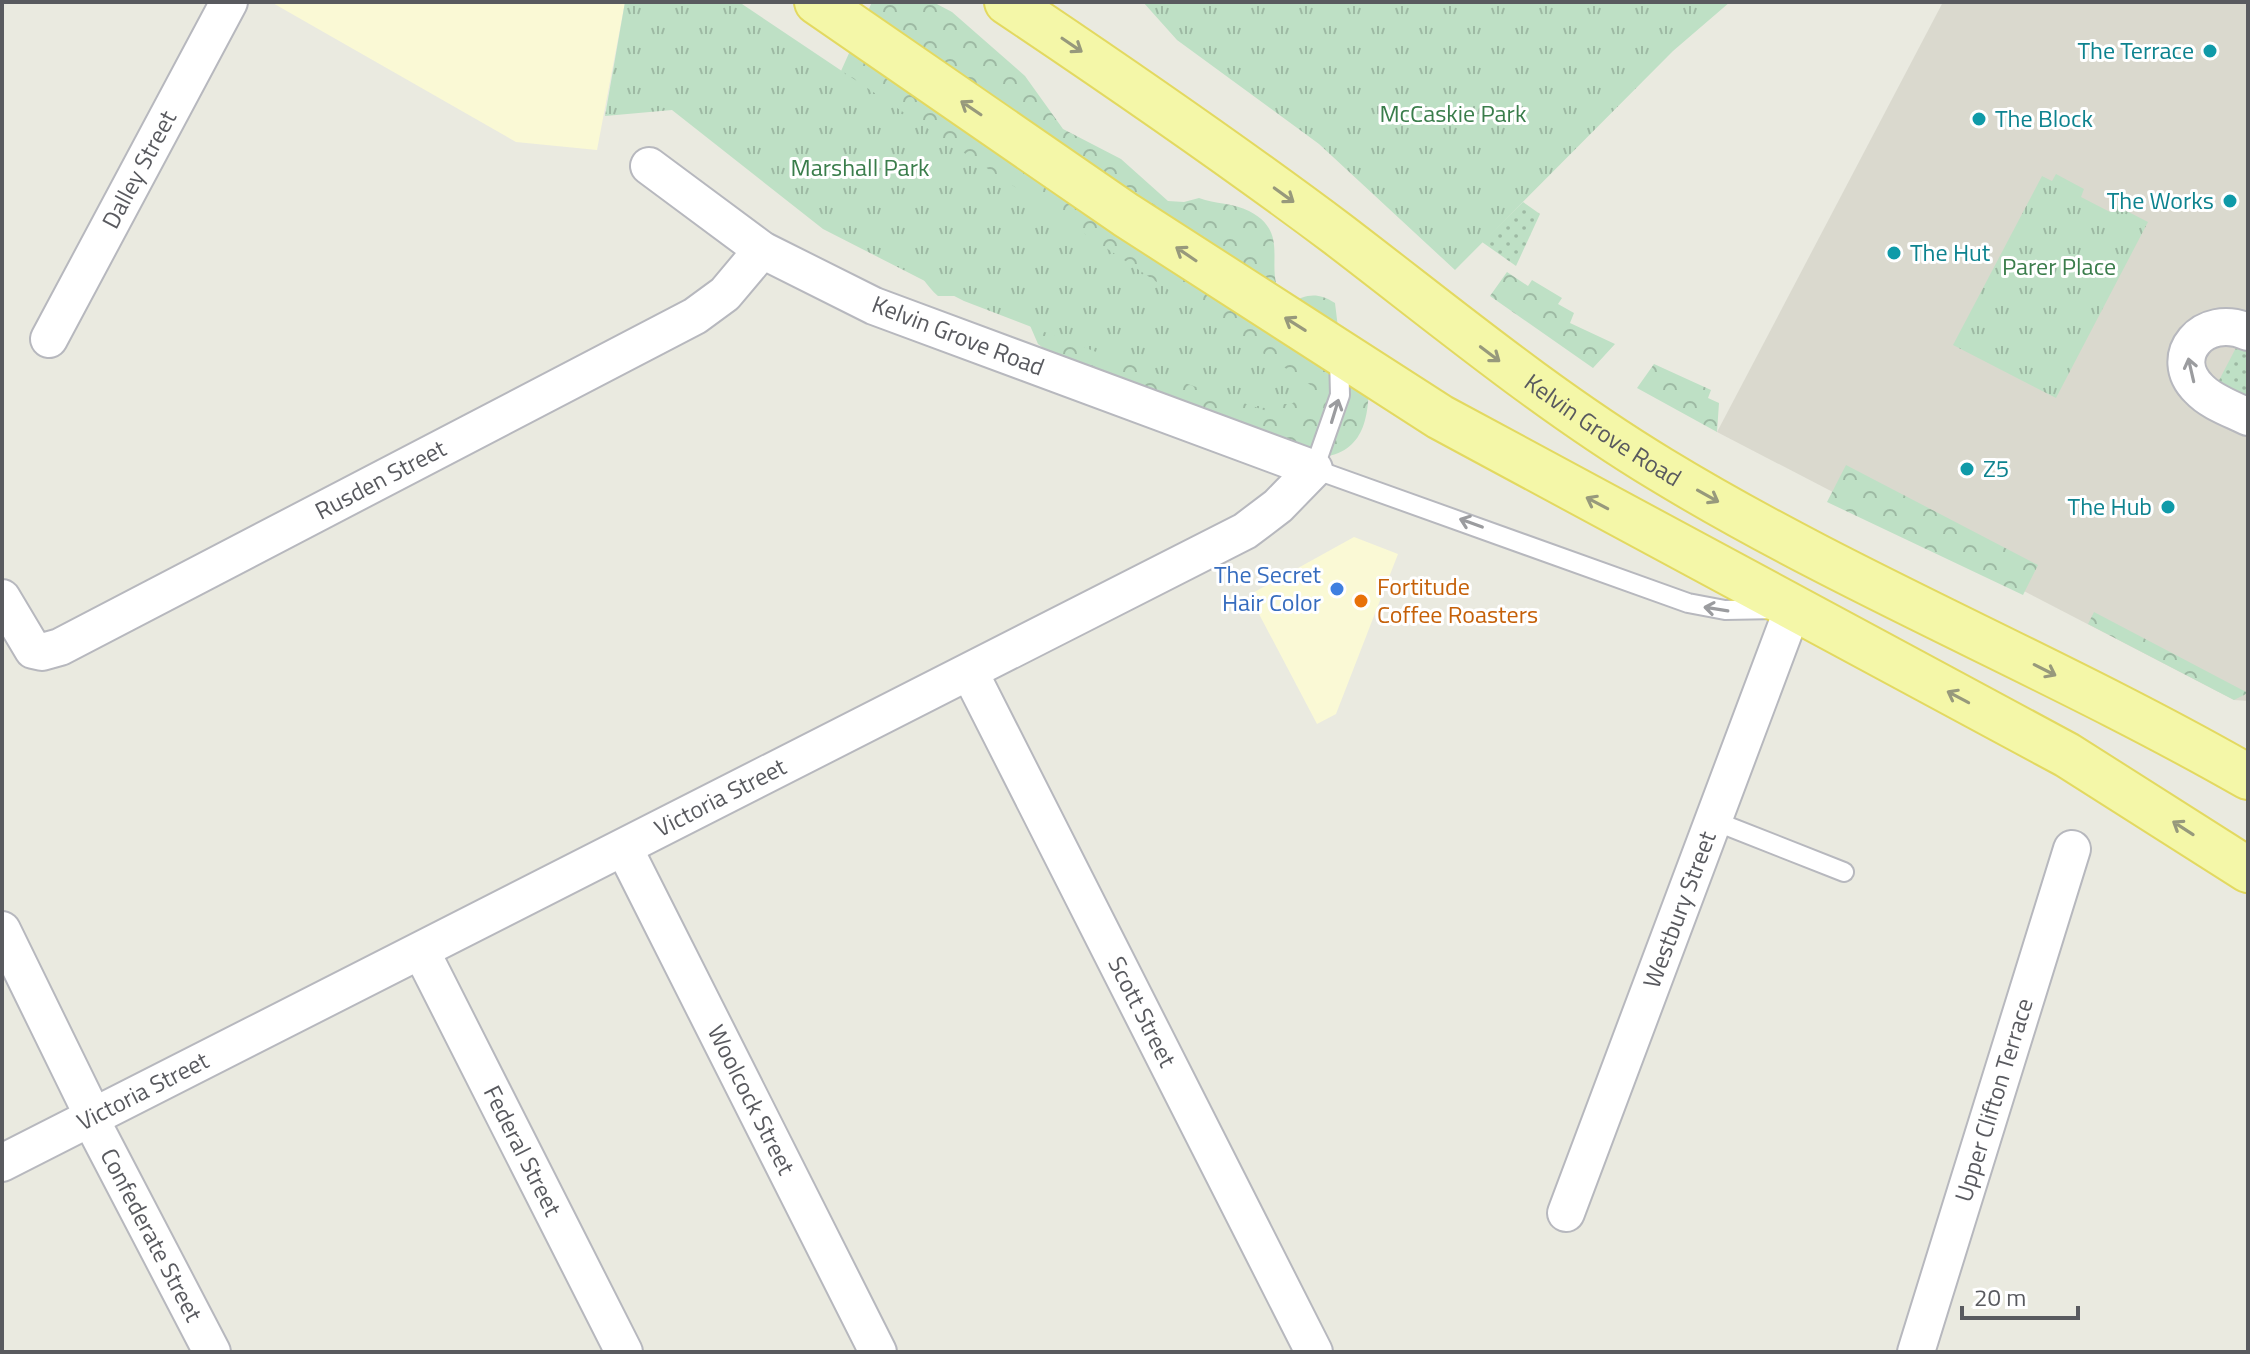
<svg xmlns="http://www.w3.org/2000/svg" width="2250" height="1354" font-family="'Titillium Web',sans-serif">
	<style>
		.commercial { fill: #faf9d5 }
		.education { fill: #dad9ce }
		.grass { fill: url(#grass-dots) }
		.forest { fill: url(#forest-crowns) }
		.park { fill: url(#park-tufts) }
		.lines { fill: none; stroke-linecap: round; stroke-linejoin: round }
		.service-casing { stroke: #b7b8be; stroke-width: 22 }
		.minor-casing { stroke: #b7b8be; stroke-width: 40 }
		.primary-casing { stroke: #e3d960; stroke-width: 48 }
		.service { stroke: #fff; stroke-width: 18 }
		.minor { stroke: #fff; stroke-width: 36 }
		.primary { stroke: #f4f7a8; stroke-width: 44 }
		.oneway { stroke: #97997c }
		.oneway2 { stroke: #9b9c9f }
		.culture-dot { fill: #0f9aa8; stroke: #fff; stroke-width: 3 }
		.shop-dot { fill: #3f7fe0; stroke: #fff; stroke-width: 3 }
		.food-dot { fill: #e8710a; stroke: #fff; stroke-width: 3 }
		.labels { text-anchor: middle; stroke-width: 6; stroke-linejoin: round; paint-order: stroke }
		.culture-label { font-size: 24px; fill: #0d838f; stroke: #fff; text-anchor: end }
		.park-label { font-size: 24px; fill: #3a7d4b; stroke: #fff }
		.street-label { font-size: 24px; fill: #595a5f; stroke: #fff }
		.shop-label { font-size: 24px; fill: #366cbe; stroke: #fff; text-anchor: end }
		.food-label { font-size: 24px; fill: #c56008; stroke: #fff; text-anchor: start }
	</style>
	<defs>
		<pattern id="grass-dots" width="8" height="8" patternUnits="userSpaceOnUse" patternTransform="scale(2)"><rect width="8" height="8" fill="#bee0c5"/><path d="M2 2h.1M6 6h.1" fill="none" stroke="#9db9a3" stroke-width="1.8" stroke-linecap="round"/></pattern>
		<pattern id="forest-crowns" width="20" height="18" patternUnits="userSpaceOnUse" patternTransform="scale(2)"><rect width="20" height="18" fill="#bee0c5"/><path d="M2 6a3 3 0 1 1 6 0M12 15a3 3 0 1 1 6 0" fill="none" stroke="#9db9a3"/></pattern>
		<pattern id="park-tufts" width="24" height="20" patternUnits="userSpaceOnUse" patternTransform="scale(2)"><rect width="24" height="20" fill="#bee0c5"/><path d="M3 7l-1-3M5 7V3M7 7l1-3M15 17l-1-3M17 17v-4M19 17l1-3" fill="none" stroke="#9db9a3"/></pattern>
	</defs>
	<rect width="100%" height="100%" fill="#eaeae0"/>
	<!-- commercial -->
	<path class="commercial" d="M271 2H625L597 150 516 142Z
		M1354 537 1398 554 1336 714 1317 724 1249 595Z"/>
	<!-- education -->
	<path class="education" d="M1943 2H2248V701L2234 700 1717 432Z"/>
	<!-- grass -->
	<path class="grass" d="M1523 202 1540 214 1516 266 1482 242Z
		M2241 338 2248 342V407L2214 390Z"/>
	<!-- forest -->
	<path class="forest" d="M872 2H933L952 12 1025 76 1063 129 1121 159 1168 201 1184 202 1199 198C1215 204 1234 203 1249 211 1296 235 1257 274 1288 304 1307 294 1317 292 1335 303L1339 336 1369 369C1369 407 1370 450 1324 457L1209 410 1182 426 1079 375 1038 344 1025 314 1000 296H938C893 256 862 131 841 71Z
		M1507 272 1528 286 1532 280 1562 298 1558 304 1574 313 1570 323 1615 344 1593 368 1490 296Z
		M1654 364 1711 390 1708 398 1719 403 1717 432 1637 388Z
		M1846 465 2038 565 2023 595 1827 502Z
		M2094 612 2248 693 2234 700 2088 624Z"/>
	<!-- park -->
	<path class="park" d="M625 2H739L1312 386 1309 394 1291 404H1281L1276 414 1117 360 964 301 823 229 672 110 605 116Z
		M1143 2H1730L1673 51 1455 270 1319 144 1177 40Z
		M2056 174 2084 189 2081 197 2110 212 2115 205 2148 222 2056 398 1953 345 2042 176 2052 181Z"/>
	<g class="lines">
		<!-- service casing -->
		<g class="service-casing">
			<path id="service" d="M1339 356 1340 395 1314 469 1688 603 1725 610 1779 609
				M1712 820 1844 872"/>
		</g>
		<!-- minor casing -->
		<g class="minor-casing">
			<g id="minor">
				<path d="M2248 332C2203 312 2166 357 2199 389 2211 402 2232 409 2248 417"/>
				<path id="s1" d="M49 339 229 2"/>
				<path id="s2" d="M2 598 33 650 42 652 60 647 695 316 725 294 762 250"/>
				<path id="s3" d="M970 673 1314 1352"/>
				<path id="s4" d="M624 848 878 1352"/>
				<path d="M2 930 93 1116"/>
				<path id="s5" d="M421 951 624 1352"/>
				<path id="s6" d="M90 1118 212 1352"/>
				<path id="s7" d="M2 1163 1245 531 1278 506 1314 469 874 306 762 250 649 166"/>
				<path id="s8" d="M1566 1213 1793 608"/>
				<path id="s9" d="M1916 1352 2072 849"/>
			</g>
		</g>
		<!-- primary casing -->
		<g class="primary-casing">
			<g id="primary">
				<path d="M817 2 1126 215 1440 417 2067 755 2248 870"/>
				<path id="s10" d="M1007 2C1119 77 1231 154 1339 235 1445 316 1546 400 1660 469 1849 584 2056 667 2248 777"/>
			</g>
		</g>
		<!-- service -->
		<use href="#service" class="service"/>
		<!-- minor -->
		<use href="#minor" class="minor"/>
		<!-- primary -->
		<use href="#primary" class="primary"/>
	</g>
	<!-- one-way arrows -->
	<defs><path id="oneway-shaft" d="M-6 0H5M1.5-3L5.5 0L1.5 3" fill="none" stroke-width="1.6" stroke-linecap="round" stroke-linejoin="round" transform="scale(2)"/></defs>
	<g class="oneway">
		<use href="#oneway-shaft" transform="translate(1072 45) rotate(34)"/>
		<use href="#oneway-shaft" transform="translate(971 108) rotate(-146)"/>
		<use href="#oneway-shaft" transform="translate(1284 195) rotate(36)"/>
		<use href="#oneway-shaft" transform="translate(1186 254) rotate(-146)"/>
		<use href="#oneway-shaft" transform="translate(1295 324) rotate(-148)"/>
		<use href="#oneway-shaft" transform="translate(1490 354) rotate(37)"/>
		<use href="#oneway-shaft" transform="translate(1708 496) rotate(29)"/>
		<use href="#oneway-shaft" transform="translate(1597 503) rotate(-152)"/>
		<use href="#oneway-shaft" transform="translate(2045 670) rotate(27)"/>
		<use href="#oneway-shaft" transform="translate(1958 697) rotate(-152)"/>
		<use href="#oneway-shaft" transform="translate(2183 828) rotate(-147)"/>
	</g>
	<g class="oneway2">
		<use href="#oneway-shaft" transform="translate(2191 370) rotate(-103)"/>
		<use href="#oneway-shaft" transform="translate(1335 411) rotate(-73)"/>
		<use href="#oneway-shaft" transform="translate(1471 523) rotate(-160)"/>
		<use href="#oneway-shaft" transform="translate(1716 609) rotate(-171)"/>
	</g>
	<!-- markers -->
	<g class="culture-dot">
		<circle cx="2210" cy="51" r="8"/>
		<circle cx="1979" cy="119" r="8"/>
		<circle cx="2230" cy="201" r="8"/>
		<circle cx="1894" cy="253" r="8"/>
		<circle cx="1967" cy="469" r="8"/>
		<circle cx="2168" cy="507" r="8"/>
	</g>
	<circle class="shop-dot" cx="1337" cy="589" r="8"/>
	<circle class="food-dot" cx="1361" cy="601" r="8"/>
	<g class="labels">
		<!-- culture labels -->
		<g class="culture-label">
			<text x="2194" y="59">The Terrace</text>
			<text x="1995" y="127" text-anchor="start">The Block</text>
			<text x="2214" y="209">The Works</text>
			<text x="1910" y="261" text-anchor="start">The Hut</text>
			<text x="1983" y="477" text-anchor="start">Z5</text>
			<text x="2152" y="515">The Hub</text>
		</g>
		<!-- park labels -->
		<g class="park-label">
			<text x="1453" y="122">McCaskie Park</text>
			<text x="860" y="176">Marshall Park</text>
			<text x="2059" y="275">Parer Place</text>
		</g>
		<!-- street labels -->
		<g class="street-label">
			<text dy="8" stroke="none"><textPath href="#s1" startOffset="192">Dalley Street</textPath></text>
			<text transform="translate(958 336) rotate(21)" y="8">Kelvin Grove Road</text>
			<text dy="8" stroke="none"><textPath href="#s10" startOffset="734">Kelvin Grove Road</textPath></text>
			<text dy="8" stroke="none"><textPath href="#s2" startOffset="450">Rusden Street</textPath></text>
			<text dy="8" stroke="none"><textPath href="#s7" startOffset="806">Victoria Street</textPath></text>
			<text dy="8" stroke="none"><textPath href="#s8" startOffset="324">Westbury Street</textPath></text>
			<text dy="8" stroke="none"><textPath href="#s3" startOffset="380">Scott Street</textPath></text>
			<text dy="8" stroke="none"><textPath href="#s7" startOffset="158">Victoria Street</textPath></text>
			<text dy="8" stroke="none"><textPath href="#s4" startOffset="282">Woolcock Street</textPath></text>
			<text dy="8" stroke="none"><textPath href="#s9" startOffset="264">Upper Clifton Terrace</textPath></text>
			<text dy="8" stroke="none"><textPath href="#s5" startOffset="224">Federal Street</textPath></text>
			<text dy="8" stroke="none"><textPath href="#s6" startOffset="132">Confederate Street</textPath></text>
		</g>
		<!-- shop labels -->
		<g class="shop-label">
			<text x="1321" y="583">The Secret<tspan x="1321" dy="28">Hair Color</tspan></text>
		</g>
		<!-- food labels -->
		<g class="food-label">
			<text x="1377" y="595">Fortitude<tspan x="1377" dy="28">Coffee Roasters</tspan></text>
		</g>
	</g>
	<!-- border -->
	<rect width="2250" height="1354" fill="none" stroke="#595a5f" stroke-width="8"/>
	<!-- scale -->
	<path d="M1962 1306v12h116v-12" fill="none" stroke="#595a5f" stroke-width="4"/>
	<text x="1974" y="1306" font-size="24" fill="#595a5f" stroke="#ffffff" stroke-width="6" paint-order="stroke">20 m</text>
</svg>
